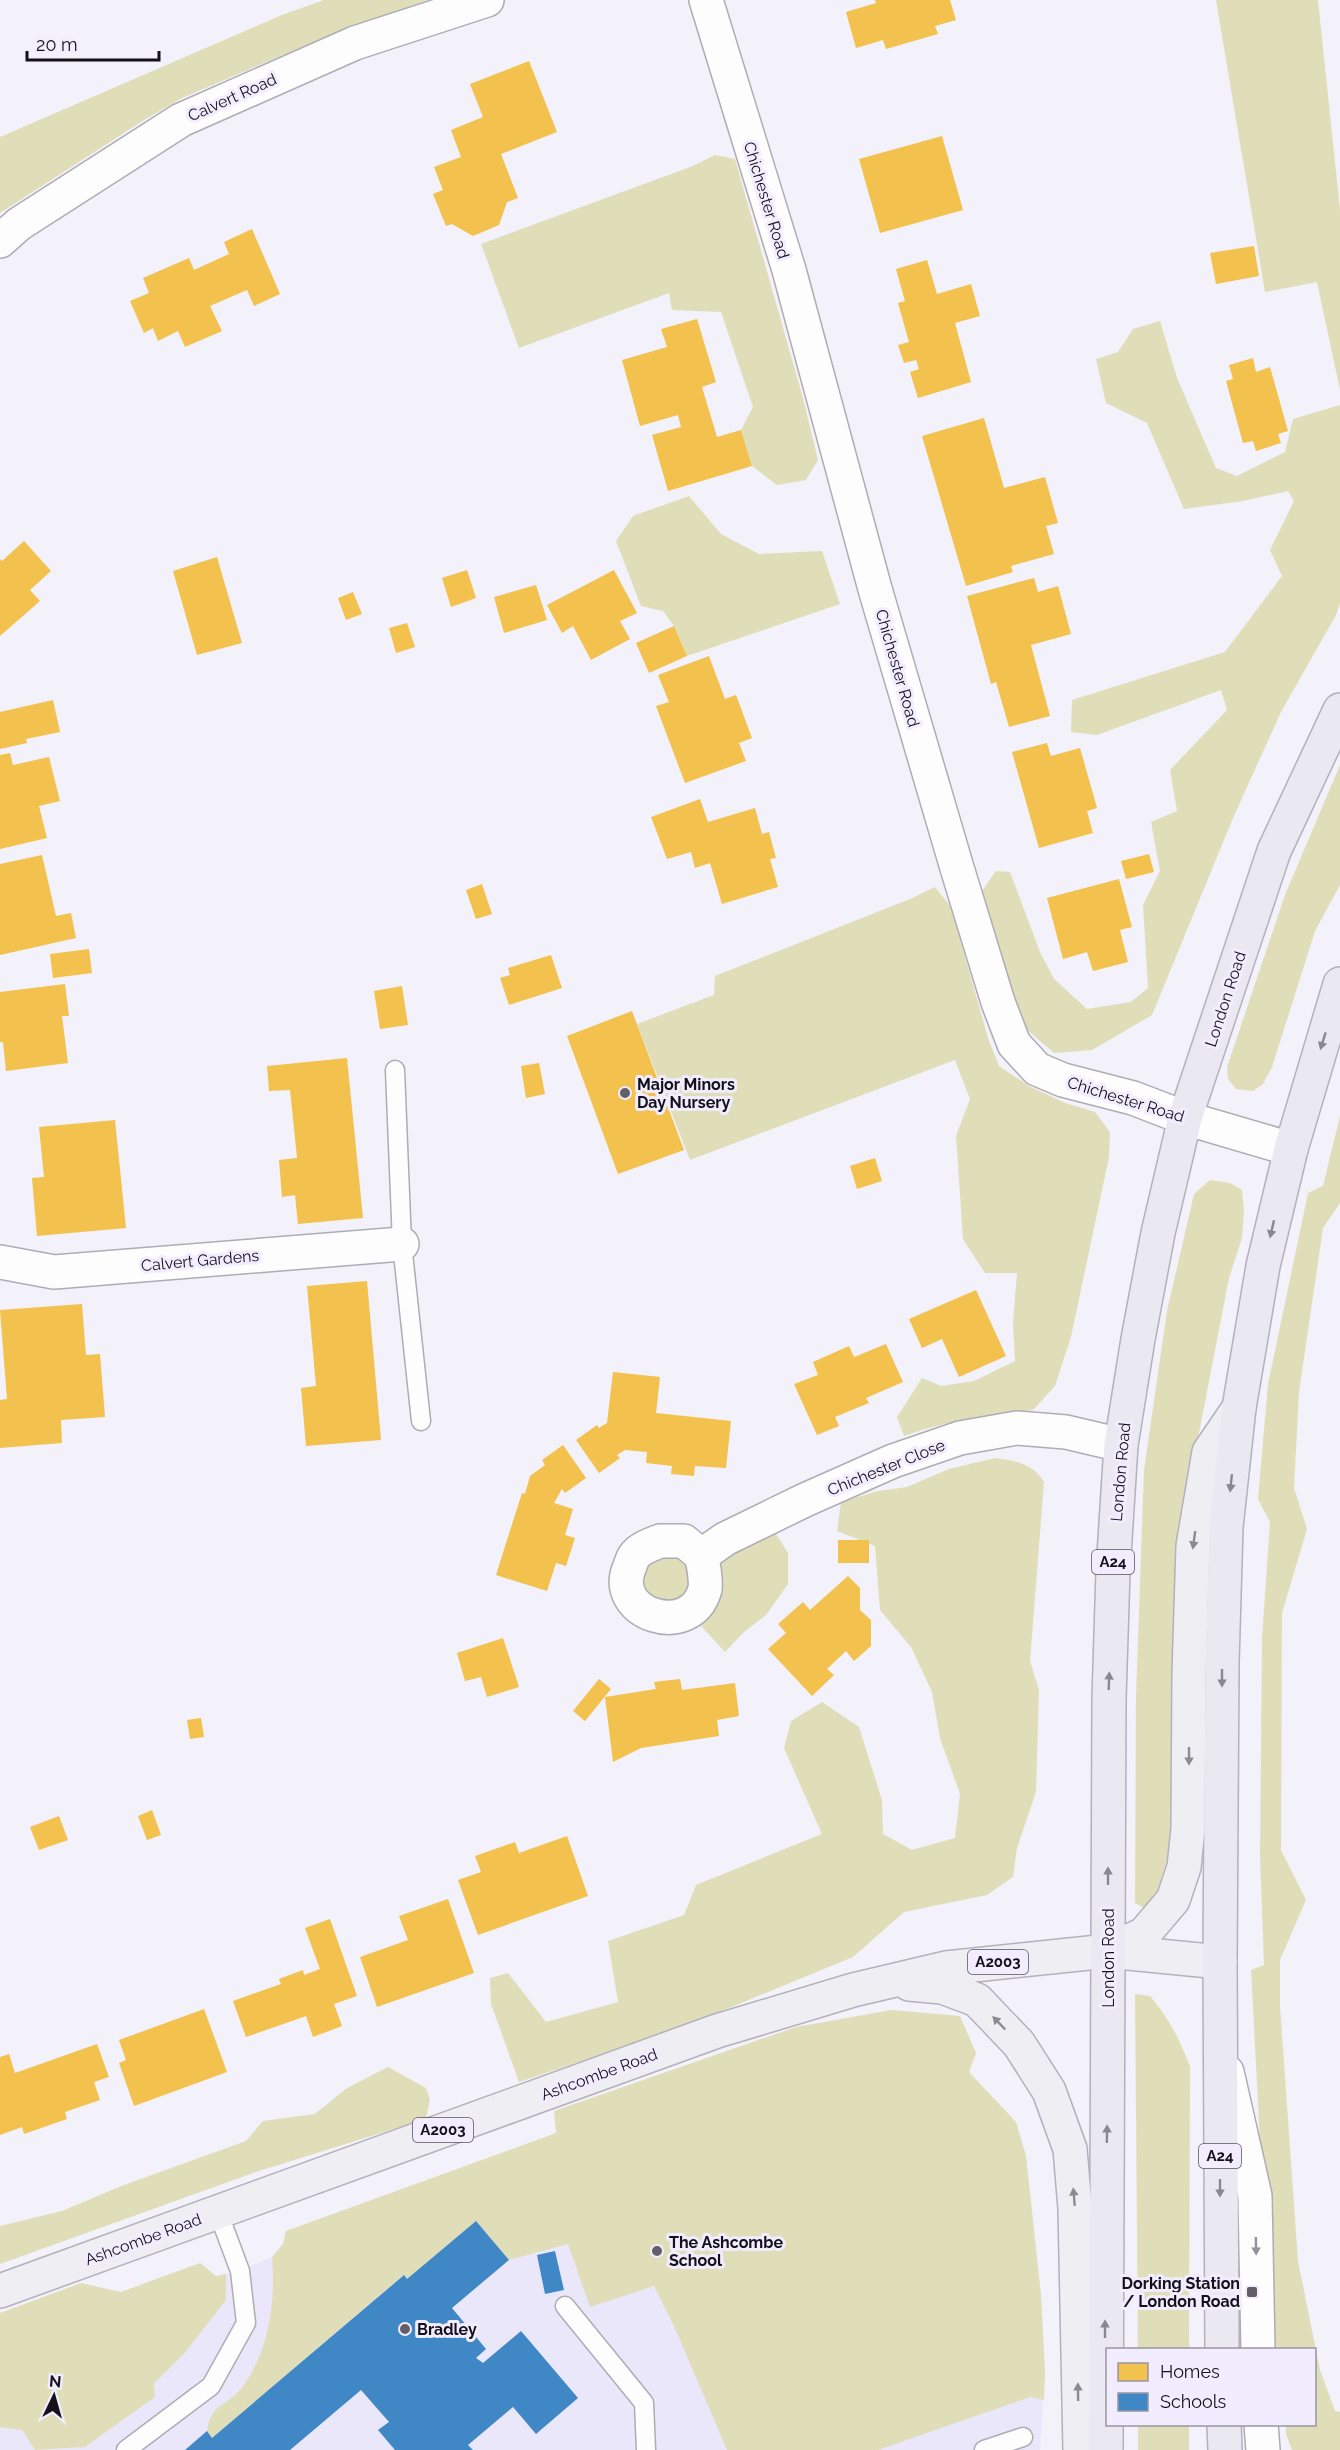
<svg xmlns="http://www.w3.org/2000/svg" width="1340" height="2450" font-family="Raleway,sans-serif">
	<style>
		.built { fill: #ebe7fa }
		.green { fill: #dfdeb9 }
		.homes { fill: #f2c14e }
		.schools { fill: #3f88c5 }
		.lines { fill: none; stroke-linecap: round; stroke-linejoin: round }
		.service-casing { stroke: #aeacb5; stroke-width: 21 }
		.minor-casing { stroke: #aeacb5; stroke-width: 36 }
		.primary-casing { stroke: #b4b0be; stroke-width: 36 }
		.trunk-casing { stroke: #b4b0be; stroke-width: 36 }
		.service { stroke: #fdfdfe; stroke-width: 18 }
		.minor { stroke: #fdfdfe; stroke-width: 33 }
		.primary { stroke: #efeef3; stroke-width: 33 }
		.trunk { stroke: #eae8f0; stroke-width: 33 }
		.oneway { fill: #8a8790 }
		.oneway2 { fill: #8c8b92 }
		.oneway3 { fill: #949398 }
		.poi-dot { fill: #625f69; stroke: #f1edfe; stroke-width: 2 }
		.labels { text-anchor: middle; stroke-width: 6; stroke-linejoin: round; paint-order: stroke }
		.shield { fill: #f1edfe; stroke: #56535f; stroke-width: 1.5 }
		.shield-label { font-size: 15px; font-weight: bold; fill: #14111b }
		.street-label { font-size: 16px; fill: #14111b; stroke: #f1edfe }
		.poi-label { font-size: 16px; font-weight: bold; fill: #14111b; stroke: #f1edfe; text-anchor: start }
	</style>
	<rect width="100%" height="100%" fill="#f3f1fa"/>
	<!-- built -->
	<path class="built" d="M1016 2123 1026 2156 1041 2295 1045 2373 1040 2450H41L85 2447 152 2336 200 2263 216 2276 240 2271 272 2257 283 2244 286 2231Z
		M0 2344 22 2430 35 2450H0Z"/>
	<!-- green -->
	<path class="green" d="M324 0H428L332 34 182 98 144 120 0 213V137L282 15Z
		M1216 0H1318L1340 210V390L1317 282 1265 292Z
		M715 155 735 159 803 398 818 460 806 480 777 485 752 466 741 430 753 407 721 312 672 310 669 293 519 348 481 244 693 166Z
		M1160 321 1177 378 1216 468 1237 476 1285 452 1293 419 1340 405V603L1336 615 1281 712 1233 818 1152 1015 1092 1050 1054 1053 1018 1022 980 894 996 871 1010 872 1040 952 1054 979 1087 1009 1131 1002 1148 988 1143 905 1160 871 1151 822 1177 811 1170 770 1227 710 1221 690 1097 735 1071 732 1072 700 1225 652 1282 576 1270 550 1294 501 1288 491 1243 501 1184 509 1147 423 1106 403 1096 359 1118 352 1133 329Z
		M689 496 721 534 759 554 822 551 840 604 687 656 674 626 663 611 641 606 616 541 633 516Z
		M1340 765V885L1315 931 1272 1067 1263 1084 1253 1091 1236 1089 1228 1079 1227 1067 1285 895Z
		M935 887 951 907 988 1038 999 1066 1029 1086 1065 1103 1095 1112 1110 1132 1109 1157 1071 1337 1055 1386 1033 1410C989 1415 945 1421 904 1436L897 1417 922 1378 941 1386 974 1381 1015 1361 1013 1323 1017 1273H985L963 1239 956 1136 970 1099 955 1060 690 1160 637 1024 714 995 715 976 910 899Z
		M1340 1116V1203L1323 1228 1299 1392 1294 1488 1307 1529 1282 1613 1281 1850 1306 1900 1280 1960V2006L1298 2261 1320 2370 1335 2411 1340 2412V2450H1292L1286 2434V2425L1314 2424V2350L1271 2349 1251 1970 1264 1965 1260 1856 1262 1638 1270 1522 1258 1499 1268 1384 1308 1193 1323 1186Z
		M1210 1180 1230 1183 1242 1190 1244 1210 1242 1238 1229 1278 1181 1526 1178 1822 1155 1900 1146 1909 1135 1903 1136 1697 1144 1470 1167 1311 1194 1194Z
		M995 1458C1016 1461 1032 1463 1044 1482L1030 1661 1039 1690 1036 1792 1017 1848 1013 1877 987 1895 904 1912 853 1957 678 2029 519 2082 491 2004 490 1978 508 1973 546 2022 618 2002 608 1941 684 1915 696 1885 822 1834 784 1748 791 1721 822 1702 859 1727 882 1800 883 1834 912 1850 955 1838 960 1794 940 1738 932 1692 911 1647 880 1610 875 1546 837 1531 841 1502 878 1491 907 1487 949 1469Z
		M774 1531 788 1553V1584L766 1615 744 1632 725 1652 701 1626 717 1607 721 1584 717 1561Z
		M652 1553 678 1555 691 1563 689 1597C662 1606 657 1608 637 1586Z
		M1135 1994 1150 1996C1169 2018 1179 2039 1190 2066L1189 2349H1138Z
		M891 2010 960 2016 976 2053 969 2072 1016 2122 1026 2156 1041 2295 1045 2373 1044 2400 1030 2397 878 2450H727L674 2326 654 2286 590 2307 568 2244 509 2260 476 2221 407 2279 403 2275 212 2438 207 2431C212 2401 228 2407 243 2386 269 2351 276 2300 272 2257L283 2244 286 2231 556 2133 554 2111 796 2027Z
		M388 2067 426 2088 430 2099 426 2119 259 2171 0 2264V2226L62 2211 124 2185 246 2141 263 2121 315 2114 347 2088Z
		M200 2263 216 2276 226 2274V2300L183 2355 154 2383 155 2397 85 2447 35 2450 22 2430 0 2427V2313L81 2283 121 2292Z
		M1138 2425H1189V2450H1138Z"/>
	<!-- homes -->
	<path class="homes" d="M875 0H950L956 20 935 26 938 34 886 49 883 40 856 48 846 12 876 3Z
		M529 61 557 132 501 154 518 198 507 202 499 225 473 236 452 224 446 226 433 194 443 190 434 167 461 157 451 130 483 117 470 84Z
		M942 136 963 210 880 233 859 159Z
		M252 229 280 294 254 306 247 290 210 306 222 331 185 347 178 331 158 341 153 328 144 333 130 301 149 293 143 278 189 258 194 270 229 254 224 242Z
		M1254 246 1259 276 1216 284 1210 253Z
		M927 260 937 294 971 284 980 316 955 323 971 382 918 398 910 372 919 369 916 360 904 363 898 345 909 342 898 303 905 301 896 269Z
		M697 319 716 382 702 387 717 437 741 430 752 466 668 491 652 435 681 427 678 415 640 426 622 360 667 347 661 329Z
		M1253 358 1256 372 1270 367 1288 431 1278 434 1281 443 1256 451 1253 441 1243 443 1226 381 1233 379 1229 365Z
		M984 418 1004 488 1045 477 1058 523 1046 526 1054 554 1011 566 1013 572 966 586 922 436Z
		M24 541 51 571 30 590 40 601 0 636V559L2 561Z
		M217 557 242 643 197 655 173 571Z
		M467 570 476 598 451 607 442 578Z
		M614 570 637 613 620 621 630 639 591 660 573 626 562 633 547 605Z
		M1034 578 1038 592 1058 586 1071 634 1031 645 1050 716 1009 727 996 682 991 684 967 596Z
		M536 585 547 620 504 633 494 597Z
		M353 592 362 614 346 620 338 598Z
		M407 623 415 647 396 653 389 628Z
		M674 626 687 656 649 673 636 643Z
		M709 656 725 699 736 695 752 738 739 743 746 761 685 783 656 706 669 702 658 675Z
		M53 700 60 732 26 739 27 743 0 749V712Z
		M1047 743 1051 756 1080 748 1097 808 1087 811 1093 833 1039 848 1012 752Z
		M10 753 13 765 49 757 60 801 39 806 47 838 0 849V755Z
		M700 799 708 822 755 808 762 834 769 832 776 858 770 859 778 887 722 904 710 863 695 868 691 852 667 859 651 817Z
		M1149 854 1154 872 1126 879 1121 861Z
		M42 855 56 916 71 913 76 938 0 955V864Z
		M1119 879 1132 927 1120 930 1128 962 1093 971 1087 952 1063 959 1047 898Z
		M482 884 492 914 476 919 466 890Z
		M89 949 92 973 53 978 50 954Z
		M551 955 562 988 509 1005 500 978 510 975 508 968Z
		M65 984 69 1016H62L68 1063 6 1071 3 1042H0V992Z
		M402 986 408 1025 380 1029 374 991Z
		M632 1011 684 1150 618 1174 567 1036Z
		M347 1058 363 1218 298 1224 295 1195 282 1197 279 1160 297 1158 290 1090 269 1091 267 1066Z
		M539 1063 545 1094 526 1098 521 1066Z
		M115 1120 126 1228 37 1236 32 1178 44 1177 39 1127Z
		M875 1158 882 1181 857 1189 850 1166Z
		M367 1281 381 1440 306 1446 301 1388 316 1386 307 1286Z
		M976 1290 1006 1356 959 1377 942 1339 922 1348 909 1319Z
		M82 1304 86 1355 100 1354 105 1417 61 1420 62 1443 0 1448V1400L7 1399 0 1310Z
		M886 1344 903 1382 866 1398 869 1403 835 1417 839 1426 817 1435 794 1384 818 1375 813 1362 849 1346 854 1357Z
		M613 1372 660 1377 656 1413 731 1421 726 1468 695 1466 694 1476 671 1474 672 1466 646 1463 647 1452 625 1450 617 1455 620 1458 599 1473 576 1440 597 1425 599 1428 607 1423Z
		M563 1445 586 1478 565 1493 562 1489 554 1503 573 1509 565 1535 575 1538 566 1566 556 1563 547 1591 496 1575 522 1493 525 1494 530 1476 545 1465 542 1460Z
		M838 1540H869V1563H838Z
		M848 1576 860 1588V1610L871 1620V1646L854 1661 846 1651 827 1669 834 1675 812 1696 768 1649 786 1633 778 1624 803 1602 810 1610Z
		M503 1638 519 1687 487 1697 481 1677 465 1681 457 1653Z
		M599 1679 611 1689 585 1721 573 1711Z
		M680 1679 682 1690 735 1683 739 1716 717 1720 719 1736 641 1748 613 1762 605 1697 656 1689 654 1682Z
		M201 1718 204 1737 190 1739 187 1720Z
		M152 1810 161 1835 147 1840 138 1816Z
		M59 1816 68 1840 39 1850 30 1827Z
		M567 1836 588 1896 478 1935 458 1880 481 1872 475 1856 515 1842 519 1853Z
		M448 1899 474 1973 377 2007 360 1957 408 1940 399 1916Z
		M330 1919 357 1996 334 2004 342 2026 313 2037 306 2016 246 2037 233 2001 281 1984 279 1979 303 1970 304 1975 320 1969 305 1928Z
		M204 2009 227 2072 134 2106 119 2063 126 2060 119 2040Z
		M97 2044 109 2077 94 2082 100 2100 65 2112 67 2119 24 2134 22 2127 0 2135V2057L9 2054 15 2073Z"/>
	<!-- schools -->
	<path class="schools" d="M476 2221 509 2260 452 2308 486 2349 476 2358 483 2363 521 2331 578 2398 536 2434 513 2407 468 2445 473 2450H395L378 2430 389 2422 361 2390 290 2450H185L207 2431 212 2438 404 2275 407 2279Z
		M555 2251 564 2290 545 2294 537 2255Z"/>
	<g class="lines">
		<!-- service casing -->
		<g class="service-casing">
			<path id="service" d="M395 1070 402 1244 421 1421
				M565 2306 644 2403 646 2450
				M126 2450 211 2386 246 2323 240 2271 218 2212
				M984 2450 1023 2437"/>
		</g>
		<!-- minor casing -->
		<g class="minor-casing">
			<path id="minor" d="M706 0 789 270 875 589 957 868 998 1002 1014 1044 1037 1069 1063 1080 1133 1098 1185 1118 1291 1149
				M0 241 19 224 181 120 355 43 487 0
				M0 1262 54 1272 402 1244
				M660 1541H684C689 1546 698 1551 701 1557 704 1564 706 1582 705 1589 691 1641 608 1614 630 1566 631 1563 633 1556 636 1554 641 1548 653 1544 660 1541Z
				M701 1556 725 1539 805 1500 893 1461 960 1438 1017 1428 1066 1432 1121 1445
				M1227 2072 1255 2196 1258 2350
				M1261 2424 1263 2450"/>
		</g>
		<!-- primary casing -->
		<g class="primary-casing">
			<path id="primary" d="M1108 1951 1144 1934 1173 1900 1184 1867 1188 1829 1189 1674 1193 1546 1209 1452 1239 1408
				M909 1984 942 1987 977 2000 1019 2044 1049 2091 1070 2149 1075 2208 1080 2450
				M0 2291 717 2031 853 1990 946 1968 1108 1951 1220 1962"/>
		</g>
		<!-- trunk casing -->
		<g class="trunk-casing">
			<path id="trunk" d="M1222 2350 1220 1962 1222 1663 1226 1527 1239 1408 1263 1266 1291 1149 1340 984
				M1224 2424 1225 2450
				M1106 2450 1109 1699 1113 1571 1121 1445 1138 1339 1158 1233 1185 1118 1274 851 1340 710"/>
		</g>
		<!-- service -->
		<use href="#service" class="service"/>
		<!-- minor -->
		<use href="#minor" class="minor"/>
		<!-- primary -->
		<use href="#primary" class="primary"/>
		<!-- trunk -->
		<use href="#trunk" class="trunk"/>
	</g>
	<!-- one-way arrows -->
	<defs><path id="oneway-solid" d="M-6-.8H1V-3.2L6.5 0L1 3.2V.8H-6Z" transform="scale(1.5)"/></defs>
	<g class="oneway">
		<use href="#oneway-solid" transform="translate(1323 1041) rotate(107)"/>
		<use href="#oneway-solid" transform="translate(1272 1229) rotate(103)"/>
		<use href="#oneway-solid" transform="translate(1231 1483) rotate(96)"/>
		<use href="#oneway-solid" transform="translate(1222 1678) rotate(90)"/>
		<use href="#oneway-solid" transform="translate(1109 1681) rotate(-88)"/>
		<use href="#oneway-solid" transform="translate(1108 1876) rotate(-90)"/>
		<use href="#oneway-solid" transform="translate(1107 2134) rotate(-89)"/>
		<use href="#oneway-solid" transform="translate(1220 2188) rotate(90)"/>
		<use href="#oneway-solid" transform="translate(1105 2329) rotate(-90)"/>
	</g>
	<g class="oneway2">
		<use href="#oneway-solid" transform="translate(1194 1540) rotate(98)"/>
		<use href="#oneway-solid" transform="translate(1189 1756) rotate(90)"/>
		<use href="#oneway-solid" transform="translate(999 2023) rotate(-134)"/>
		<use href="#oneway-solid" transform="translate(1074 2197) rotate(-95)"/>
		<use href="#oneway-solid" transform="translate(1078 2392) rotate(-91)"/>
	</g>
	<use class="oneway3" href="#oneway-solid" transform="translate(1256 2246) rotate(89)"/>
	<!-- markers -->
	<g class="poi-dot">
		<circle cx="625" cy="1093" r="6"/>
		<circle cx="657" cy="2251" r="6"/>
		<rect x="1246" y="2286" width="12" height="12" rx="3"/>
		<circle cx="405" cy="2329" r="6"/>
	</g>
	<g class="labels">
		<!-- shield labels -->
		<g class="shield">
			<rect x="1092" y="1550" width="42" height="24" rx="4.5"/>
			<rect x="968" y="1950" width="60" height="24" rx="4.5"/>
			<rect x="413" y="2118" width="60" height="24" rx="4.5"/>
			<rect x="1199" y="2144" width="42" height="24" rx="4.5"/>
		</g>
		<g class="shield-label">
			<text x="1113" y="1567">A24</text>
			<text x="998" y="1967">A2003</text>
			<text x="443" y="2135">A2003</text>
			<text x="1220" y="2161">A24</text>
		</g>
		<!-- street labels -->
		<g class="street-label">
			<text transform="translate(232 97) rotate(-24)" y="6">Calvert Road</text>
			<text transform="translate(767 200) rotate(73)" y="6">Chichester Road</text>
			<text transform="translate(898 668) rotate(74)" y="6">Chichester Road</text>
			<text transform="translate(1225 999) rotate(-72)" y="6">London Road</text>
			<text transform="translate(1126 1099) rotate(17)" y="6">Chichester Road</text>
			<text transform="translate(200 1260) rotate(-5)" y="6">Calvert Gardens</text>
			<text transform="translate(886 1467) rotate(-22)" y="6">Chichester Close</text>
			<text transform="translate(1120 1472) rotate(-85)" y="6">London Road</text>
			<text transform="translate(1108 1958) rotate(-90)" y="6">London Road</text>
			<text transform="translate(599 2074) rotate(-20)" y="6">Ashcombe Road</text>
			<text transform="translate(143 2239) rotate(-20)" y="6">Ashcombe Road</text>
		</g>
		<!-- poi labels -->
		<g class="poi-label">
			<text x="637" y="1090">Major Minors<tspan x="637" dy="18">Day Nursery</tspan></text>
			<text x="669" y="2248">The Ashcombe<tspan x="669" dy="18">School</tspan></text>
			<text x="1240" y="2289" text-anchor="end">Dorking Station<tspan x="1240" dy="18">/ London Road</tspan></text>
			<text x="417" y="2335">Bradley</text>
		</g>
	</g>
	<!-- legend -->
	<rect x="1106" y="2348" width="210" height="78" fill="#f1edfe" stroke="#9995a3" stroke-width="1.5"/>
	<rect x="1118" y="2363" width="30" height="18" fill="#f2c14e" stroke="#9995a3" stroke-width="1.5"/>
	<text x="1160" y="2378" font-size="18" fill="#14111b">Homes</text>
	<rect x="1118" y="2393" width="30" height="18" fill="#3f88c5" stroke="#9995a3" stroke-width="1.5"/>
	<text x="1160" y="2408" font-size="18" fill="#14111b">Schools</text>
	<!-- north arrow -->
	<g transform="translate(54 2396) rotate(5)" stroke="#f1edfe" stroke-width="4.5" paint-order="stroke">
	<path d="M0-4.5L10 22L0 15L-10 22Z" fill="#14111b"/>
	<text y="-9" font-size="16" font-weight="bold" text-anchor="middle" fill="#14111b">N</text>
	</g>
	<!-- scale -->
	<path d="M27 51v9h132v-9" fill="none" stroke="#14111b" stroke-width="3"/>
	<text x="36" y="51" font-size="18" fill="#14111b" stroke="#f1edfe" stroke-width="4.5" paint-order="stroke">20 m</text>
</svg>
